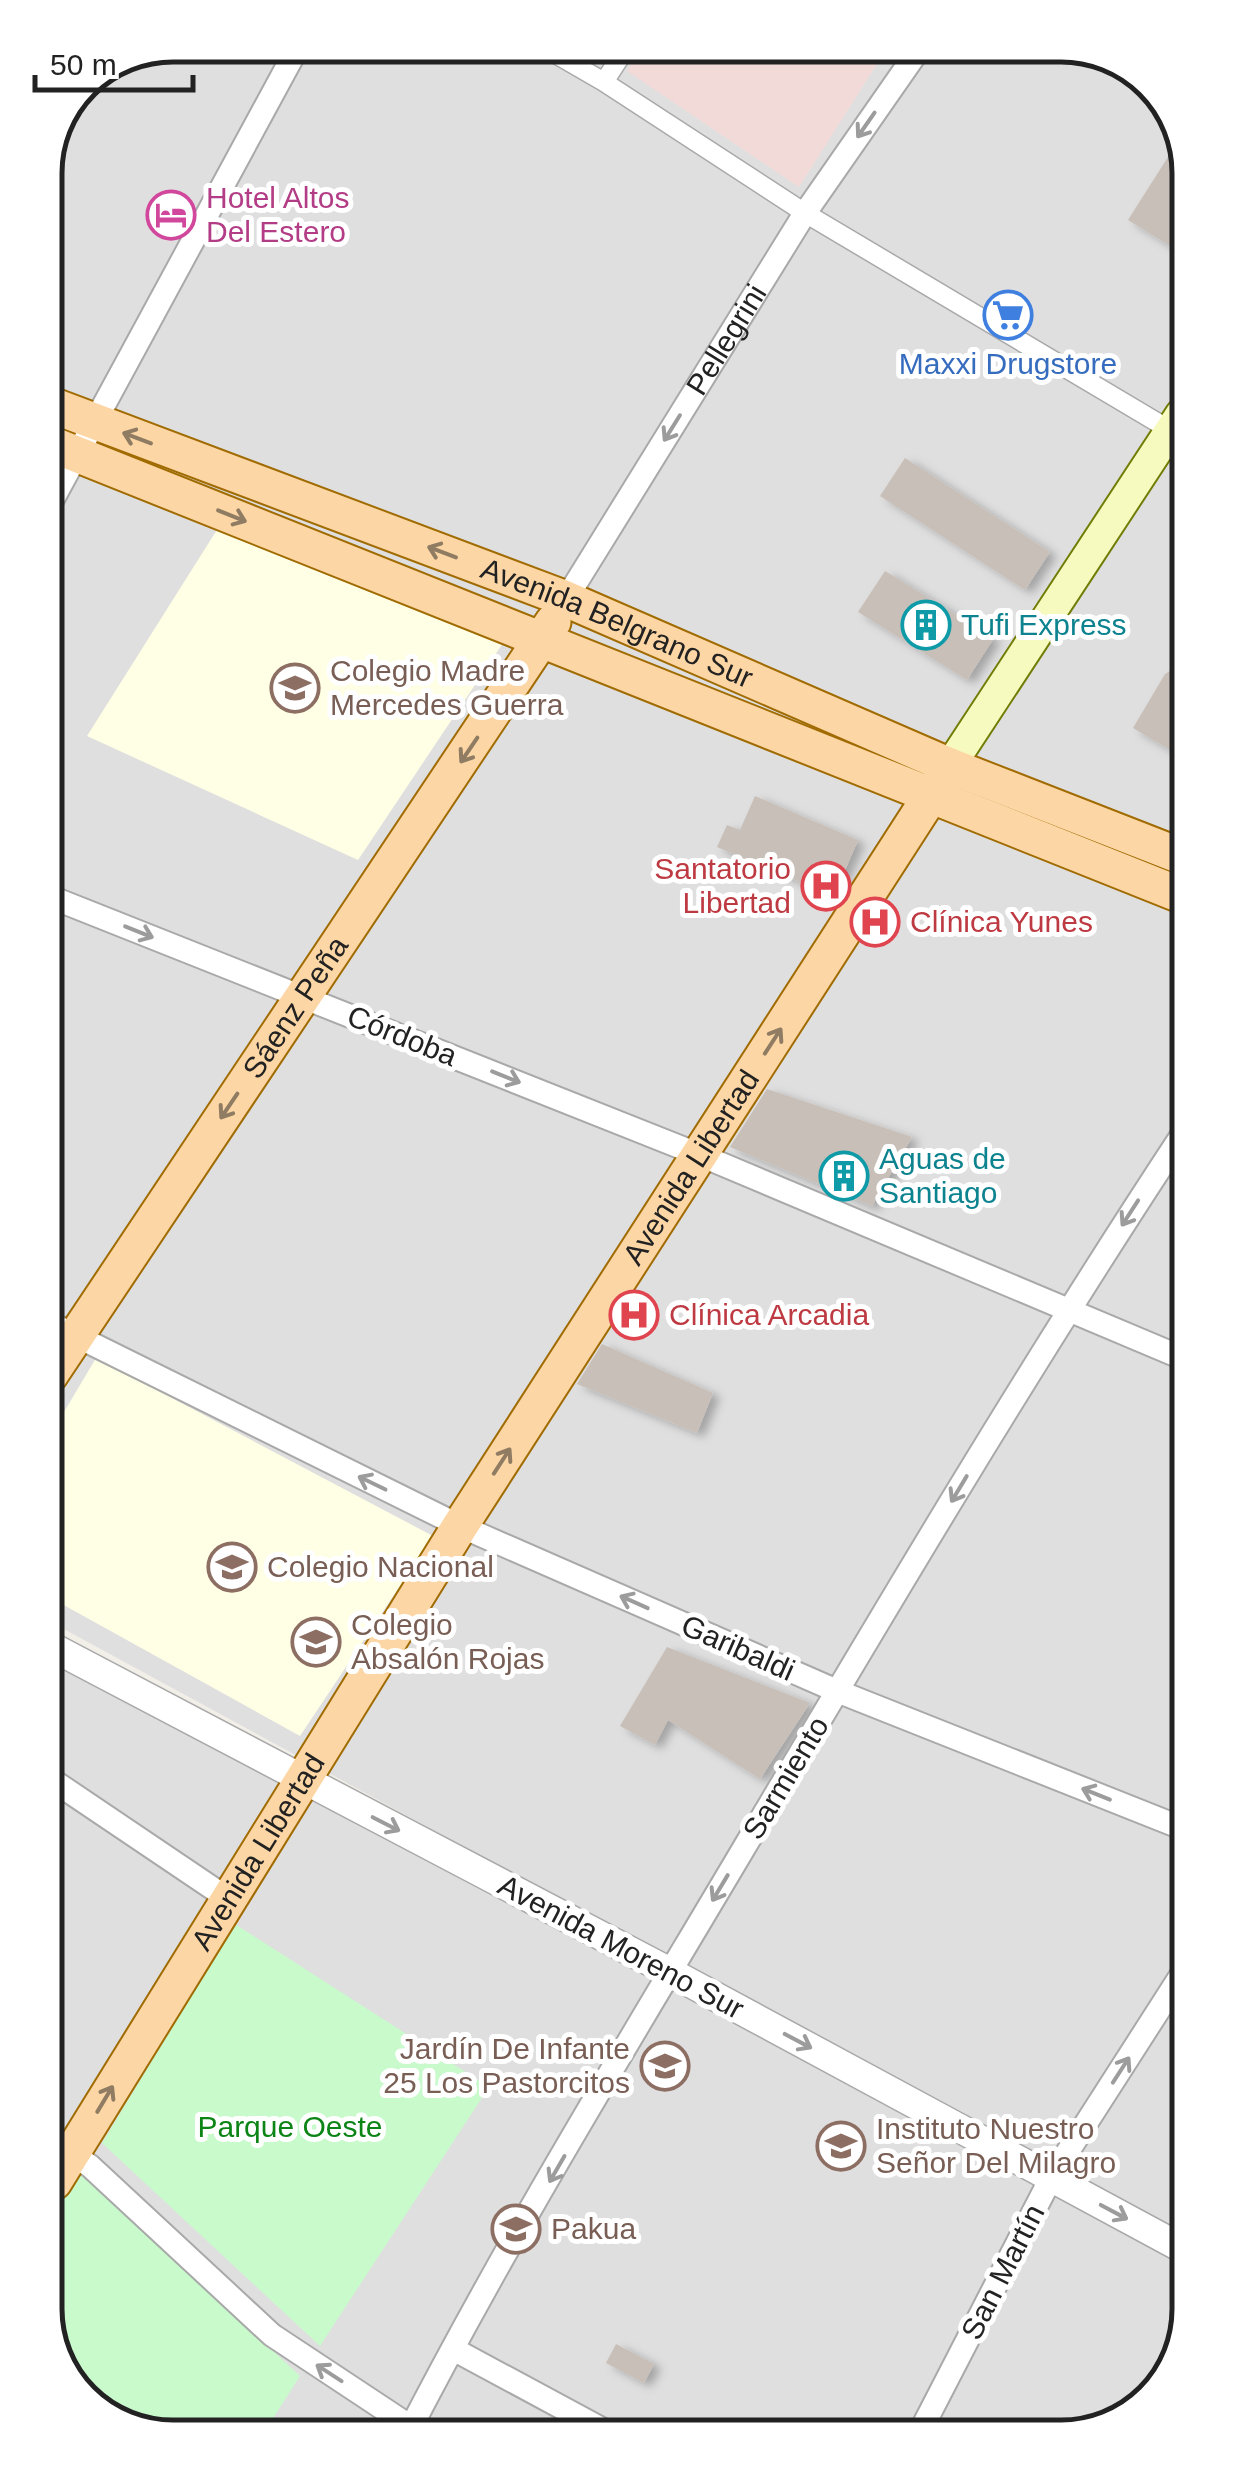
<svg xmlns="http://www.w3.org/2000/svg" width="1234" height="2483" font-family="Helvetica,sans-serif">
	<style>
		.residential { fill: #e0dfdf }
		.commercial { fill: #f2dad9 }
		.education { fill: #ffffe5 }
		.park { fill: #c8facc }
		.building { fill: #c7bfb8; filter: url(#shadow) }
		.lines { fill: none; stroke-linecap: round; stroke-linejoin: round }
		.pedestrian-casing { stroke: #a9a9a9; stroke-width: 21 }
		.minor-casing { stroke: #a9a9a9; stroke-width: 26 }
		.tertiary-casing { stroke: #a9a9a9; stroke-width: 31 }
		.secondary-casing { stroke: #707d05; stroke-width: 34 }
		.primary-casing { stroke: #a06b00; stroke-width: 39 }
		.pedestrian { stroke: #fff; stroke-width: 18 }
		.minor { stroke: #fff; stroke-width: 22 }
		.tertiary { stroke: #fff; stroke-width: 28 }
		.secondary { stroke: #f7fabf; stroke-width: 30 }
		.primary { stroke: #fcd6a4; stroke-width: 35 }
		.oneway { stroke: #9c9c9c }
		.oneway2 { stroke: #8f7c63 }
		.labels { text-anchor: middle; stroke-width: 10; stroke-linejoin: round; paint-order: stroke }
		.hotel-label { font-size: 30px; fill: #b23c85; stroke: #fff; text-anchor: start }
		.street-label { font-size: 30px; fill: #222; stroke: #fff }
		.shop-label { font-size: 30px; fill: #366cbe; stroke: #fff }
		.culture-label { font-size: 30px; fill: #0d838f; stroke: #fff; text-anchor: start }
		.education-label { font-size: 30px; fill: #785e54; stroke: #fff; text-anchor: start }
		.health-label { font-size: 30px; fill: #be3a42; stroke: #fff; text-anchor: start }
		.park-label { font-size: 30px; fill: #0c8416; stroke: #fff }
		.rim { fill: none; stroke: #222; stroke-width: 5 }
	</style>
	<defs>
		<filter id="shadow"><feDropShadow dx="7" dy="4" stdDeviation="5" flood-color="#0004"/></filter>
	</defs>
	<rect width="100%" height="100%" fill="#f2efe9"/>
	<!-- residential -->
	<path class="residential" d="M173 45H1070L1138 71 1179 125 1189 2241 51 1622 45 166 83 82Z
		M52 1647 1189 2254V2310L1167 2381 1109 2428 164 2438 96 2412 55 2358Z"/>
	<!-- commercial -->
	<path class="commercial" d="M644 45H889L799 187 627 71Z"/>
	<!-- education -->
	<path class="education" d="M220 525 505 640 358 860 87 736Z
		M96 1358 433 1536 300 1736 51 1598V1434Z"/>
	<!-- park -->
	<path class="park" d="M235 1924 489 2087 320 2346 102 2143Z
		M73 2165 300 2376 261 2437 164 2438 96 2412 55 2358 54 2195Z"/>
	<!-- building -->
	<path class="building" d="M1180 138V252L1128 220Z
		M905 458 1050 552 1025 590 880 496Z
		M885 571 994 638 967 680 858 612Z
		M1182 664V757L1133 728 1165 674Z
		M755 796 858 840 834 896 717 847 727 825 740 830Z
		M767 1089 912 1137 872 1206 730 1147Z
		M602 1344 713 1393 697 1433 577 1384Z
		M667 1647 810 1703 760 1779 668 1720 655 1745 620 1726Z
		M616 2344 654 2364 644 2383 606 2363Z"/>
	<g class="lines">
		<!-- pedestrian casing -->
		<g class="pedestrian-casing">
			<path id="pedestrian" d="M540 45 604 82 805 213 1170 430
				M604 82 628 45"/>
		</g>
		<!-- minor casing -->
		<g class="minor-casing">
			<g id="minor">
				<path d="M47 510 299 45"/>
				<path id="s1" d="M566 599 805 213 922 45"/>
				<path d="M48 896 700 1155 1185 1359"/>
				<path d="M50 1323 460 1526 837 1691 1187 1830"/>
				<path d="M52 1780 227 1898"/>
				<path d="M54 2142 90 2166 272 2335 411 2427"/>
				<path d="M453 2349 609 2433"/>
				<path d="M921 2430 1051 2178 1187 1966"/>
				<path d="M407 2435C509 2237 627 2045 741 1853 885 1610 1029 1367 1184 1132"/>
			</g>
		</g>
		<!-- tertiary casing -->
		<g class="tertiary-casing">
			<path id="tertiary" d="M52 1647 670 1972 1189 2252"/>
		</g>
		<!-- secondary casing -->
		<g class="secondary-casing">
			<path id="secondary" d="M950 766 1181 414"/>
		</g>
		<!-- primary casing -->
		<g class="primary-casing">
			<g id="primary">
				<path id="s2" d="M46 403 566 599 950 766 1183 857"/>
				<path d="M46 442 1183 896"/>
				<path id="s3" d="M50 1375 553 622"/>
				<path id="s4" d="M54 2182 460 1526 950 766"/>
			</g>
		</g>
		<!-- pedestrian -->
		<use href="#pedestrian" class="pedestrian"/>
		<!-- minor -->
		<use href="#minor" class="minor"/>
		<!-- tertiary -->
		<use href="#tertiary" class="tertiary"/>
		<!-- secondary -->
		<use href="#secondary" class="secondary"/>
		<!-- primary -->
		<use href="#primary" class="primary"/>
	</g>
	<!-- one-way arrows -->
	<defs><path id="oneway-shaft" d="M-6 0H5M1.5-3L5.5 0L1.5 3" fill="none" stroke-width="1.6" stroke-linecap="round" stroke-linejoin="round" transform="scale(2.5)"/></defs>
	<g class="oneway">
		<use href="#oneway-shaft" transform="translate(866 125) rotate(125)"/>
		<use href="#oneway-shaft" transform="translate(672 428) rotate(122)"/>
		<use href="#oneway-shaft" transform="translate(139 932) rotate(22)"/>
		<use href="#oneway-shaft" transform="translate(506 1077) rotate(22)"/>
		<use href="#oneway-shaft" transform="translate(1130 1213) rotate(123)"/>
		<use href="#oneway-shaft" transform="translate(372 1483) rotate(-154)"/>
		<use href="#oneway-shaft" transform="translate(959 1489) rotate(121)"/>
		<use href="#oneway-shaft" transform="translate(634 1602) rotate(-156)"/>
		<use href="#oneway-shaft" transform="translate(1096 1794) rotate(-158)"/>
		<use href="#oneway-shaft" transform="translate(386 1824) rotate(27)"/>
		<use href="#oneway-shaft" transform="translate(720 1888) rotate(121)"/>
		<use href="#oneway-shaft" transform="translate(798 2041) rotate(28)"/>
		<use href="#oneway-shaft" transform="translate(1121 2070) rotate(-57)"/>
		<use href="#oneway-shaft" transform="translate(557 2169) rotate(120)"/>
		<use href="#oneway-shaft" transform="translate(1114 2212) rotate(28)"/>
		<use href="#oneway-shaft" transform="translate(329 2373) rotate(-147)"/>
	</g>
	<g class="oneway2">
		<use href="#oneway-shaft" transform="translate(137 438) rotate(-159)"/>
		<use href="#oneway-shaft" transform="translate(232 516) rotate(22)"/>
		<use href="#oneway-shaft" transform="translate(442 552) rotate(-159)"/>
		<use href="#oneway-shaft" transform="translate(469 750) rotate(124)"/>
		<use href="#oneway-shaft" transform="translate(773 1041) rotate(-57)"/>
		<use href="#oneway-shaft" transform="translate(229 1106) rotate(124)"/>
		<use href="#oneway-shaft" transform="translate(502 1461) rotate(-57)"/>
		<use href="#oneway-shaft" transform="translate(105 2099) rotate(-59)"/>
	</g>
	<!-- icons -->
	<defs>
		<g id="hotel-ring" transform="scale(2.5)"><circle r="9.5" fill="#fff" stroke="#d1479c" stroke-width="1.5"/><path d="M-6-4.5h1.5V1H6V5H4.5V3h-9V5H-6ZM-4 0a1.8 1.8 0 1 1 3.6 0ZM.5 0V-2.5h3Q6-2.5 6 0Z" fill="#d1479c"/></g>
		<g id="supermarket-ring" transform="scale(2.5)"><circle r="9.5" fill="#fff" stroke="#3f7fe0" stroke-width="1.5"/><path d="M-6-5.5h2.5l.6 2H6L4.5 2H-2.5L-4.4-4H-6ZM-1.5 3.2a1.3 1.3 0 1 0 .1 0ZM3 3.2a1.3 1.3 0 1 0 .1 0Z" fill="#3f7fe0"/></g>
		<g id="building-ring" transform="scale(2.5)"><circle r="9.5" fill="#fff" stroke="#0f9aa8" stroke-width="1.5"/><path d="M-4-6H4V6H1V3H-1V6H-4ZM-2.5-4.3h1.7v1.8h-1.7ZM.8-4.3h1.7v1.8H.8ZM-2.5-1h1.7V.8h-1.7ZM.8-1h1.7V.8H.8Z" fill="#0f9aa8"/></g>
		<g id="school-ring" transform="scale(2.5)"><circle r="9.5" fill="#fff" stroke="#8d6e63" stroke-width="1.5"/><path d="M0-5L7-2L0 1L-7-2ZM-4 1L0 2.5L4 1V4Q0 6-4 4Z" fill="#8d6e63"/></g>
		<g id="hospital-ring" transform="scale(2.5)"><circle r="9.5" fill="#fff" stroke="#e0444e" stroke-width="1.5"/><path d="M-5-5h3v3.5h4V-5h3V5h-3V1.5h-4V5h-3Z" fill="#e0444e"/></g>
		<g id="university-ring" transform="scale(2.5)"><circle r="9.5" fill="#fff" stroke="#8d6e63" stroke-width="1.5"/><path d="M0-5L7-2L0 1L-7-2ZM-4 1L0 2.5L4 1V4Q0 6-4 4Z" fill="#8d6e63"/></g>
	</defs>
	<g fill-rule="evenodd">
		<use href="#hotel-ring" x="171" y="215"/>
		<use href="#supermarket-ring" x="1008" y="315"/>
		<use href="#building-ring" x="926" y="625"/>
		<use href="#school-ring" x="295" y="688"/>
		<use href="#hospital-ring" x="826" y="886"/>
		<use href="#hospital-ring" x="875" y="922"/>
		<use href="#building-ring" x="844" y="1176"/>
		<use href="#hospital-ring" x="634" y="1315"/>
		<use href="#school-ring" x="232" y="1567"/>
		<use href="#school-ring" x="316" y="1642"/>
		<use href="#school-ring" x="665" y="2066"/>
		<use href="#university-ring" x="841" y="2146"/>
		<use href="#school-ring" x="516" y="2229"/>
	</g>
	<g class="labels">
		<!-- hotel labels -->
		<g class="hotel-label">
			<text x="206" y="208">Hotel Altos<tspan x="206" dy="34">Del Estero</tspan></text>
		</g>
		<!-- street labels -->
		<g class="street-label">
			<text dy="10" stroke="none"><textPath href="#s1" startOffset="305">Pellegrini</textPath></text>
			<text dy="10" stroke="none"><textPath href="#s2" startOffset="612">Avenida Belgrano Sur</textPath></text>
			<text dy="10" stroke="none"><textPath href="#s3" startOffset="442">Sáenz Peña</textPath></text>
			<text transform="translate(402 1036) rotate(22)" y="10">Córdoba</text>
			<text dy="10" stroke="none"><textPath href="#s4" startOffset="1198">Avenida Libertad</textPath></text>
			<text transform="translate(738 1648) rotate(24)" y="10">Garibaldi</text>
			<text transform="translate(786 1778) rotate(-59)" y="10">Sarmiento</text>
			<text dy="10" stroke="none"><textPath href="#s4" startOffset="388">Avenida Libertad</textPath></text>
			<text transform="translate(621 1947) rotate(28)" y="10">Avenida Moreno Sur</text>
			<text transform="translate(1003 2272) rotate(-63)" y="10">San Martín</text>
		</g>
		<!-- shop labels -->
		<g class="shop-label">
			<text x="1008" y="374">Maxxi Drugstore</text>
		</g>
		<!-- culture labels -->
		<g class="culture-label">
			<text x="961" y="635">Tufi Express</text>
			<text x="879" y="1169">Aguas de<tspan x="879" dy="34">Santiago</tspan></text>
		</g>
		<!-- education labels -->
		<g class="education-label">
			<text x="330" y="681">Colegio Madre<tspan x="330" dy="34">Mercedes Guerra</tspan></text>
			<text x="267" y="1577">Colegio Nacional</text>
			<text x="351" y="1635">Colegio<tspan x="351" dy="34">Absalón Rojas</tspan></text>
			<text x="630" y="2059" text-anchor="end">Jardín De Infante<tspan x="630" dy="34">25 Los Pastorcitos</tspan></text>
			<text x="876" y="2139">Instituto Nuestro<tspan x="876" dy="34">Señor Del Milagro</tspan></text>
			<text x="551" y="2239">Pakua</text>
		</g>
		<!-- health labels -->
		<g class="health-label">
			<text x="791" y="879" text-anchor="end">Santatorio<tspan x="791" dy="34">Libertad</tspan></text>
			<text x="910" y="932">Clínica Yunes</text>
			<text x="669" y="1325">Clínica Arcadia</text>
		</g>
		<!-- park labels -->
		<g class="park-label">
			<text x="290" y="2137">Parque Oeste</text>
		</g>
	</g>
	<!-- crop -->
	<path d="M0 0H1234V2483H0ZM173 62H1061A111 111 0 0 1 1172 173V2309A111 111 0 0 1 1061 2420H173A111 111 0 0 1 62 2309V173A111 111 0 0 1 173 62Z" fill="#fff" fill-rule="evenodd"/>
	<path class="rim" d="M173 62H1061A111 111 0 0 1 1172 173V2309A111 111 0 0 1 1061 2420H173A111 111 0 0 1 62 2309V173A111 111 0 0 1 173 62Z"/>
	<!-- scale -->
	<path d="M35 75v15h158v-15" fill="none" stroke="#222222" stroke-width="5"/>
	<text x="50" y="75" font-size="30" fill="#222222" stroke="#ffffff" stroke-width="8" paint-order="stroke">50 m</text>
</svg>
